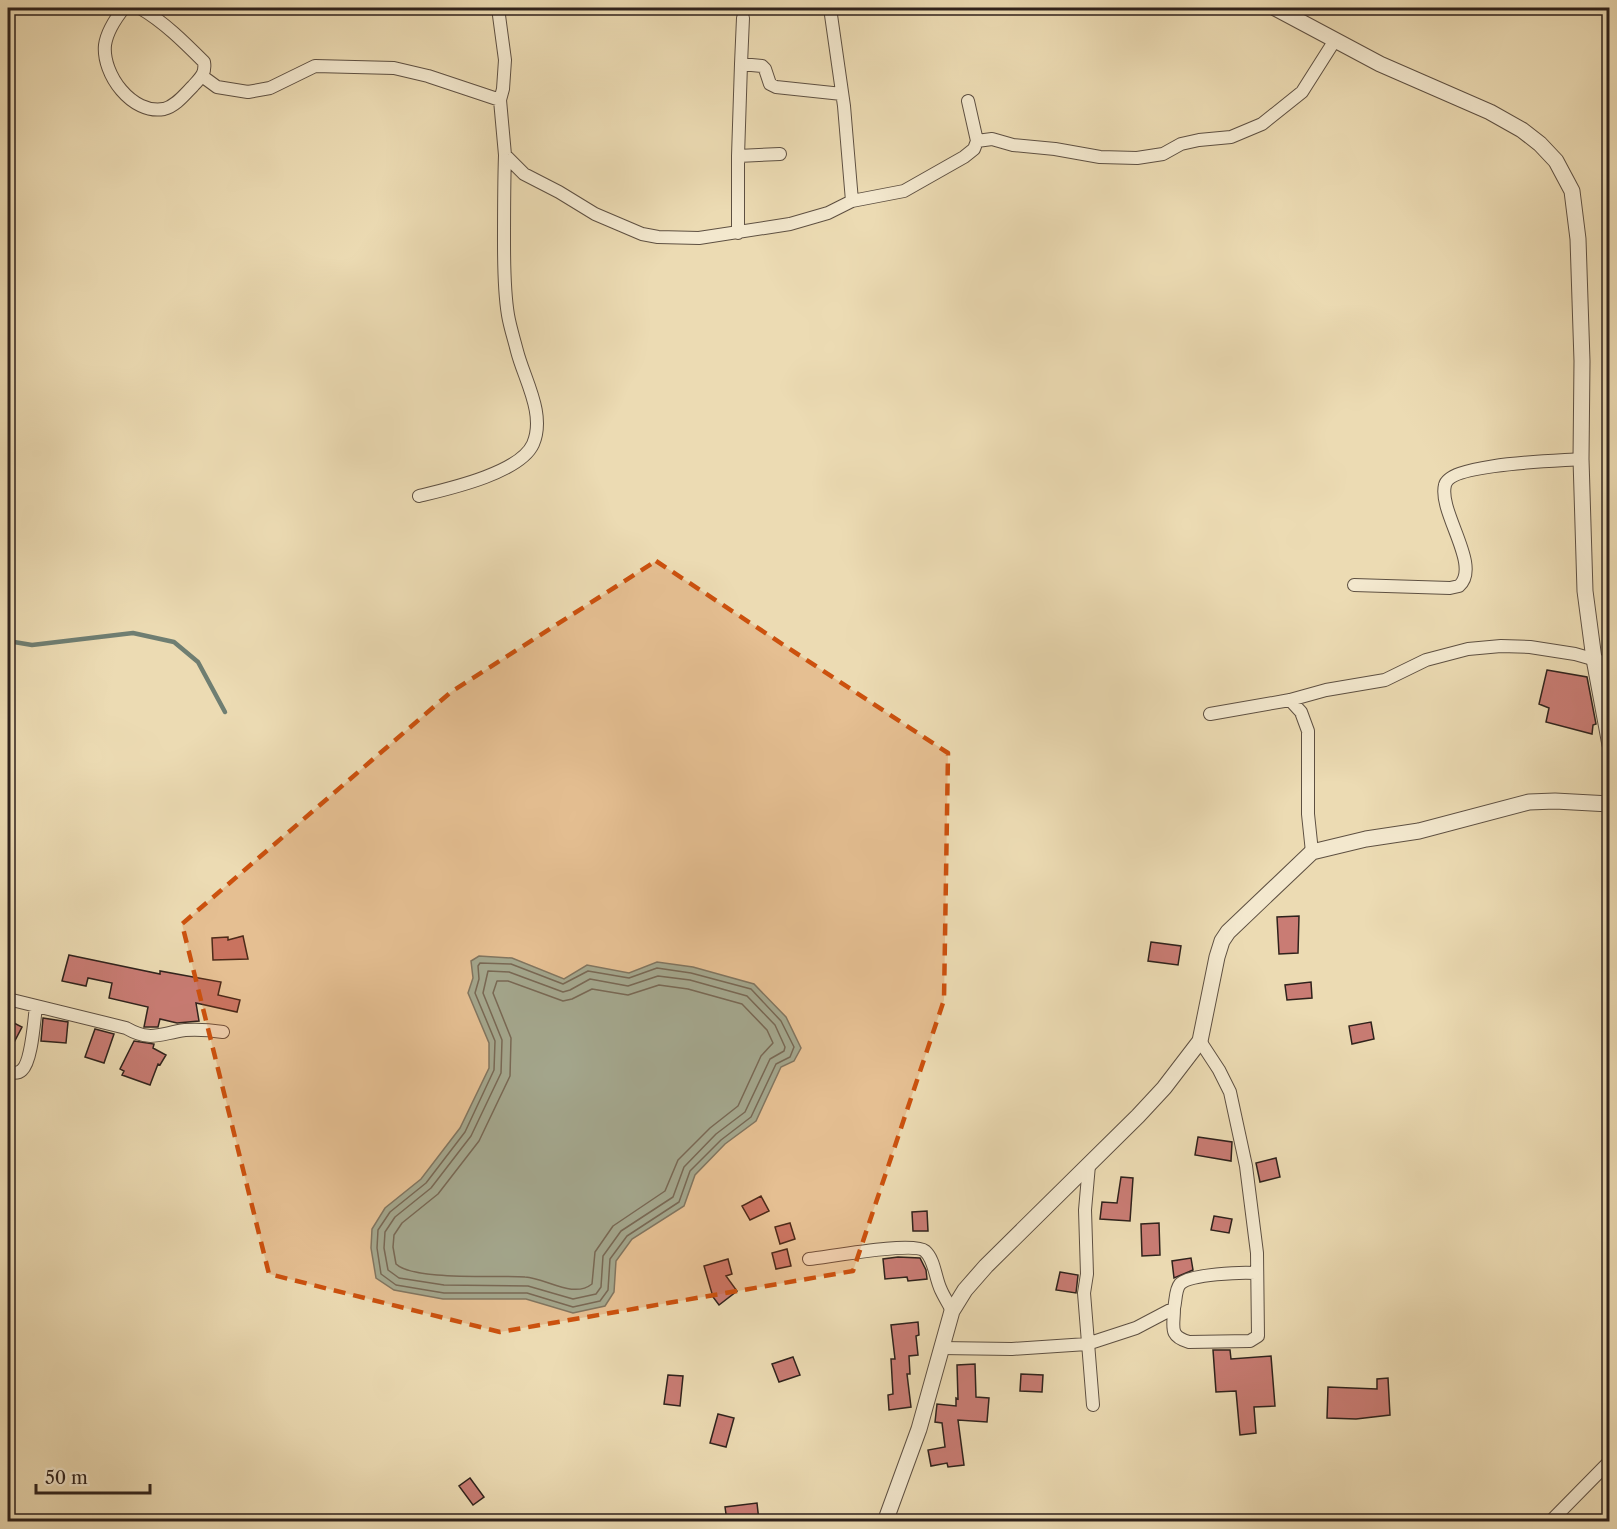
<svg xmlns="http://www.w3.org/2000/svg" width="1617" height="1529" font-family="'Libre Caslon Text',serif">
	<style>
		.water { fill: #99bbab; stroke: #6f7e72; stroke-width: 1.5 }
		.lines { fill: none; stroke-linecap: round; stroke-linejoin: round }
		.shore { stroke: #646e64; stroke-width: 1.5 }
		.stream { stroke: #6f7e72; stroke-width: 4.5 }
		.building { fill: #c97c74; stroke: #2f221c; stroke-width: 1.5 }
		.minor-casing { stroke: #5e5042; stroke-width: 14 }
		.tertiary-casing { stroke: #5e5042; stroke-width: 17 }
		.minor { stroke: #f3e8ce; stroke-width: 12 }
		.tertiary { stroke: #f3e8ce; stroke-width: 15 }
		.marked { fill: #cc510e; fill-opacity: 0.2; stroke: #cc510e; stroke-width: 4.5; stroke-dasharray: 12 8; stroke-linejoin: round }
	</style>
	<rect width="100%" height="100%" fill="#ecdbb3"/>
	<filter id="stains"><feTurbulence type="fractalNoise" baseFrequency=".00333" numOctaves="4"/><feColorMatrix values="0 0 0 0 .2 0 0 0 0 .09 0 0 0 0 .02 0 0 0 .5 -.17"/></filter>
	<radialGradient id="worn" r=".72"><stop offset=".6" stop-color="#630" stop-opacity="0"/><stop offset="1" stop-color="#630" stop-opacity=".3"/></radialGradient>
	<!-- water -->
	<path class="water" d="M479 956 512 958 564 979 587 965 629 973 657 962 693 967 754 984 786 1017 801 1048 794 1061 781 1067 756 1121 725 1144 695 1175 684 1206 632 1239 616 1261 614 1292 605 1306 573 1313 526 1299H443L394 1290 376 1278 371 1248 372 1229 385 1208 421 1179 460 1128 489 1068V1043L468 993 473 978 471 961Z"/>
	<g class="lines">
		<!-- shore -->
		<path class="shore" d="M480 963 511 964 563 984 588 971 629 978 657 968 691 973 751 989 781 1021 794 1047 790 1057 776 1064 751 1117 721 1140 690 1171 679 1202 627 1236 610 1259 608 1290 600 1301 573 1307 527 1293H444L396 1285 381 1274 377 1248 378 1230 390 1212 426 1183 465 1132 494 1070 495 1041 475 993 479 979 478 966Z
			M488 971 509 972 563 992 570 990 590 979 628 986 658 976 690 980 747 996 775 1025 785 1047 784 1051 770 1059 745 1112 716 1134 684 1167 673 1197 621 1231 603 1256 601 1287 596 1294 573 1299 528 1286 444 1285 399 1278 388 1270 384 1248 385 1232 395 1217 431 1188 471 1136 501 1073 502 1040 483 993Z
			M497 981H508L563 1001 572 999 592 989 628 995 659 985 688 989 742 1004 767 1030 773 1043 761 1056 738 1106 710 1128 678 1160 665 1191 613 1226 595 1252 592 1284C573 1299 546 1278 525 1277 498 1275 414 1281 396 1264L393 1247 394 1235 402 1223 438 1194 479 1141 510 1076 511 1038 493 993Z"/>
		<!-- stream -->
		<path class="stream" d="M8 641 32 645 133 633 174 642 198 662 225 712"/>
	</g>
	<!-- building -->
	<path class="building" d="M1547 670 1587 677 1596 724 1593 725 1592 734 1546 722 1549 708 1539 704Z
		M1299 916 1298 953 1279 954 1277 917Z
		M243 936 248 959 213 960 212 938 228 937V940Z
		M1151 942 1181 946 1178 965 1148 961Z
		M69 955 160 974V971L221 982 218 995 240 1000 237 1012 196 1003 199 1021 177 1023 160 1019 158 1027H144L148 1007 109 998 112 983 88 978 86 986 62 981Z
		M1311 982 1312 998 1287 1000 1285 985Z
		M43 1018 68 1022 66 1043 41 1041Z
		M8 1020 22 1027 8 1054Z
		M1371 1022 1374 1039 1352 1044 1349 1026Z
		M95 1029 114 1034 104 1063 85 1057Z
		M134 1041 154 1044 153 1048 166 1055 160 1065 158 1064 150 1085 122 1075 124 1071 120 1069Z
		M1198 1137 1232 1142 1231 1161 1195 1155Z
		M1276 1158 1280 1177 1260 1182 1256 1163Z
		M1121 1177 1133 1178 1130 1221 1100 1219 1102 1202 1117 1203Z
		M761 1196 769 1211 750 1220 742 1206Z
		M927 1211 928 1231H913L912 1212Z
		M1214 1216 1232 1219 1229 1233 1211 1230Z
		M790 1223 795 1239 780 1244 775 1227Z
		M1159 1223 1160 1255 1142 1256 1141 1224Z
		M787 1249 791 1266 776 1269 772 1253Z
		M898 1257 920 1258 926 1270 927 1279 908 1281 907 1277 885 1279 883 1259Z
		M1191 1258 1193 1270 1174 1278 1172 1261Z
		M728 1259 732 1274 726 1276 737 1291 719 1305 713 1297 704 1266Z
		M1060 1272 1078 1275 1076 1293 1056 1290Z
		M918 1322 919 1335 916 1336 918 1355 909 1356 910 1374H907L911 1407 889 1410 888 1395 893 1394 891 1359H895L891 1325Z
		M1213 1350H1230L1231 1359 1271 1356 1275 1406 1254 1407 1256 1433 1240 1435 1236 1391 1216 1392Z
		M793 1357 800 1375 779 1382 772 1364Z
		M975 1364 976 1397 989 1398 987 1422 958 1420 964 1465 948 1467 947 1463 931 1466 928 1450 945 1447 942 1423 935 1422 937 1404 956 1406V1398L958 1399 957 1365Z
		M1021 1374 1043 1375 1042 1392 1020 1391Z
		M668 1375 683 1376 680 1406 664 1404Z
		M1388 1378 1390 1415 1356 1419 1327 1418 1328 1387 1377 1389V1379Z
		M718 1414 734 1418 726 1447 710 1443Z
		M470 1478 484 1497 473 1505 459 1486Z
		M757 1503 759 1521H727L725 1507Z"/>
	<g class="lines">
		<!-- minor casing -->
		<g class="minor-casing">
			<path id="minor" d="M124 8C116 18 107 31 105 45 102 74 132 115 164 109 176 106 185 94 193 86 200 78 206 74 204 62 184 42 164 22 140 8
				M498 8 505 60 503 89 500 100 505 155 524 174 559 192 595 214 642 234 658 237 699 238 790 224 828 213 852 201 844 106 830 8
				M741 64 743 18
				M202 76 217 87 248 92 270 88 315 66 394 68 428 76 500 100
				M977 141 992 139 1013 145 1055 149 1100 157 1137 158 1163 154 1181 144 1199 140 1231 137 1262 124 1302 92 1335 40
				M780 154 738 156 741 64 762 66 765 69 770 84 776 87 842 94
				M738 156V233
				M852 201 904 191 964 157 974 149 977 141 968 101
				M419 496C448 489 520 473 533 444 546 414 524 379 517 351 514 339 510 327 508 315 504 291 504 266 504 242 504 213 504 184 505 155
				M1354 585 1450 588 1459 586C1482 566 1438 512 1445 485 1450 463 1558 461 1581 459
				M1290 700 1301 712 1308 731V814L1312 852
				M1210 714 1290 700 1326 690 1385 680 1426 660 1468 649 1501 646 1530 647 1575 654 1610 664
				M8 999 126 1028C151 1042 158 1034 185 1030 198 1029 210 1030 223 1032
				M8 1072C12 1073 18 1074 22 1070 32 1061 34 1020 36 1007
				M1089 1165 1085 1210 1087 1274 1084 1293 1093 1405
				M809 1259C829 1257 913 1241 925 1251 935 1260 935 1278 941 1290 944 1297 949 1304 952 1311
				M1174 1308C1174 1327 1168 1336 1189 1342L1250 1341 1258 1336 1257 1253 1246 1166 1230 1092 1219 1070 1200 1041
				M941 1348 1012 1349 1087 1344 1136 1328 1174 1308C1176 1301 1175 1290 1180 1284 1190 1274 1242 1272 1256 1273
				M1550 1522 1610 1461"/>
		</g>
		<!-- tertiary casing -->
		<g class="tertiary-casing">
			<path id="tertiary" d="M1275 8 1380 64 1490 112 1522 130 1540 144 1556 161 1572 191 1578 239 1582 361 1581 459 1585 591 1594 659 1610 745
				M885 1522 919 1429 952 1311 965 1290 986 1266 1138 1116 1164 1088 1200 1041 1217 957 1222 941 1228 932 1312 852 1366 839 1419 831 1529 802 1555 801 1610 804"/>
		</g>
		<!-- minor -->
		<use href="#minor" class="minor"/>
		<!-- tertiary -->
		<use href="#tertiary" class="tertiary"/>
	</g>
	<!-- marked area -->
	<path class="marked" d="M656 561 948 753 944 1000 853 1271 500 1332 269 1274 182 924 451 692Z"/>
	<!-- margin -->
	<rect width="1617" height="1529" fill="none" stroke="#ecdbb3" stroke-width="30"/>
	<rect x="9" y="9" width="1599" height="1511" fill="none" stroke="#2f221c" stroke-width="3"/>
	<rect x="15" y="15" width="1587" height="1499" fill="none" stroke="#2f221c" stroke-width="1.5"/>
	<!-- scale -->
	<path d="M36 1484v9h114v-9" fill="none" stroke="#2f221c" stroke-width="3"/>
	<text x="45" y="1484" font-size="18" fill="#2f221c" stroke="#f3e8ce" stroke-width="4.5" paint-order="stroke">50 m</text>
	<rect width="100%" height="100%" filter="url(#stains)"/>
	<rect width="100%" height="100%" fill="url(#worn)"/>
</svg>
